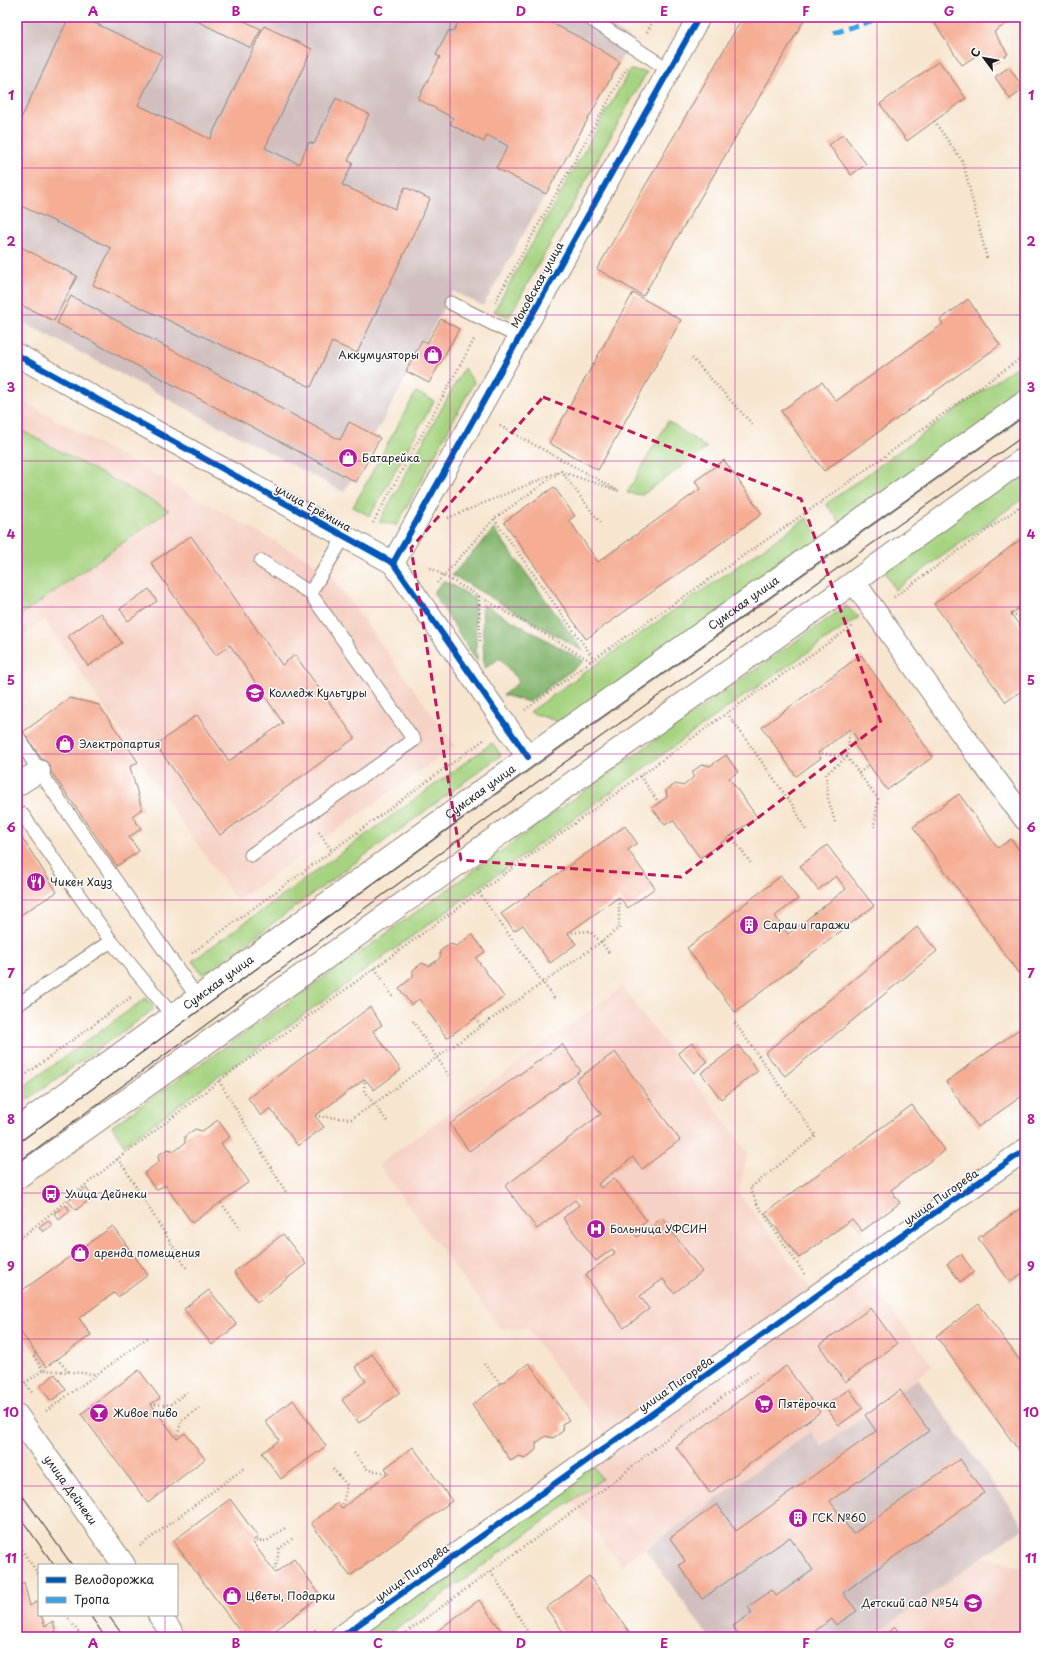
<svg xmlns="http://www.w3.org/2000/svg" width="1042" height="1654" font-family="'Playpen Sans',sans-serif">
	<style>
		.built { fill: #f6d1c5 }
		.industrial { fill: #d1bfbf }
		.green { fill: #a6d380; stroke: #61784e }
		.forest { fill: #84b56e; stroke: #506845 }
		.building { fill: #f5ad94 }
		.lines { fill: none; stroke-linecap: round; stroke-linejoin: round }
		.service-casing { stroke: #8a8076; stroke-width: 15 }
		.minor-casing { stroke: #8a8076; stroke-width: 24 }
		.tertiary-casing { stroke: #8a8076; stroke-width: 24 }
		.secondary-casing { stroke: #8a8076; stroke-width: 24 }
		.primary-casing { stroke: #8a8076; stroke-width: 24 }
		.path { stroke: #8a8076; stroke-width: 2.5; stroke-dasharray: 1 3; stroke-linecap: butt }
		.service { stroke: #fff; stroke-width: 13 }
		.minor { stroke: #fff; stroke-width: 22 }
		.tertiary { stroke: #fff; stroke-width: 22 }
		.secondary { stroke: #fff; stroke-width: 22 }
		.primary { stroke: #fff; stroke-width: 22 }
		.tram { stroke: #1c1c1c; stroke-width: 1 }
		.quiet { stroke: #3da2ea; stroke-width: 5; stroke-dasharray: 10 5; stroke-linecap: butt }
		.cycleway-casing { stroke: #fff; stroke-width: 8 }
		.cycleway { stroke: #0057b8; stroke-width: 6 }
		.marked { fill: none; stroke: #c2185b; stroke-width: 3; stroke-dasharray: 8 5; stroke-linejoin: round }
		.grid { fill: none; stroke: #b5179e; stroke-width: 1; stroke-opacity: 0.55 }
		.labels { text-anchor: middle; stroke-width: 3; stroke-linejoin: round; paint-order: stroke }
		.street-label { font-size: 11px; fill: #1c1c1c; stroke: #fff }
		.poi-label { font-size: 11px; fill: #1c1c1c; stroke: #fff; text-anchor: start }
		.neatline { fill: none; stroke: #b5179e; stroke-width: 1.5 }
		.grid-label { font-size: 13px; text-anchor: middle; font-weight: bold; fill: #b5179e }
	</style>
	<rect width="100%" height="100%" fill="#fff"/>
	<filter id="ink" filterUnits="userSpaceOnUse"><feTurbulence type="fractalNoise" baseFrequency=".025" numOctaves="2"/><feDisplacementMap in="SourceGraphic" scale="8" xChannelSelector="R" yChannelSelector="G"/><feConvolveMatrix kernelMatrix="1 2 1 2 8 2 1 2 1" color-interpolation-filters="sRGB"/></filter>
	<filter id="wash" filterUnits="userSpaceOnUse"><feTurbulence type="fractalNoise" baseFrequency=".012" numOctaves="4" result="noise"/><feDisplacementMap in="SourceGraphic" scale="16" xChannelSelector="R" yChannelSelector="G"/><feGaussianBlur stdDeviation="0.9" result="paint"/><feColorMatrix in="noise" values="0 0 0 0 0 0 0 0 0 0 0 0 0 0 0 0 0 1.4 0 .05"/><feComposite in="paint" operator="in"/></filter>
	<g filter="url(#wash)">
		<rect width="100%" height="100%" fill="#f7e5cf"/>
		<!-- built -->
		<path class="built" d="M17 398 328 571 455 746 237 901 162 794 45 620 17 640Z
			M622 987 748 1152 738 1192 810 1288 853 1258 933 1366 822 1446 811 1432 621 1565 552 1474 606 1436 527 1328 501 1329 378 1165Z
			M984 1557 1025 1568V1637H872Z"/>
		<!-- industrial -->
		<path class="industrial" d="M17 17H598L632 40 483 306 453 291 344 492 17 319Z
			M918 1378 1024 1527 872 1637H709L645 1549 811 1432 822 1446Z"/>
		<!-- green -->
		<path class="green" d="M630 70 647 72 509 317 494 311Z
			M1025 360V393L841 524 826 504Z
			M464 368 474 382 397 525 379 522Z
			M416 392 434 401 370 516 353 507Z
			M668 421 707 448 642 495 627 493Z
			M17 428 169 510 17 618Z
			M1025 462V497L895 590 882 566Z
			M807 518 821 539 562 723 530 712 595 665Z
			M846 606 859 617 734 703 124 1145 112 1126 373 943 654 741Z
			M492 743 501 755 203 975 192 961Z
			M146 998 154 1009 17 1107V1091Z
			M592 1464 602 1479 385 1637H350Z"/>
		<!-- forest -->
		<path class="forest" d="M494 529 583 651 452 575Z
			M444 580 474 598 477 661 433 593Z
			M482 604 584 661 529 702 503 695 519 682 500 658 484 669Z"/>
		<g id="blocks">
			<!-- building -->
			<path class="building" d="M69 17H82L162 55 138 105 210 139 264 26 312 49 265 148 299 164 309 142 314 144 336 98 369 114 348 161 353 163 342 185 395 209 405 187 430 199 357 353 332 342 311 387 93 285 111 248 17 204V127Z
				M189 17H241L240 19 261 29 251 48Z
				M461 17H540L585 40 620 62 546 194 496 168 508 146 487 135 484 142 450 124 453 118 418 99 440 57 436 55 449 30 453 32Z
				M617 17H632L628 24Z
				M743 17H806L643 296 597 269Z
				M935 17H1016L994 32 1008 54 989 67 980 53 962 65 932 19Z
				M939 61 966 98 907 141 880 104Z
				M1009 67 1024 89 1010 99 995 77Z
				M843 134 866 164 851 175 829 145Z
				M17 245 77 276 54 321 17 303Z
				M633 293 681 320 598 470 549 443Z
				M71 296 340 440 349 422 380 438 356 482 57 323Z
				M968 299 1000 345 824 471 781 411 822 382 836 401 943 324 940 320Z
				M441 319 459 329 429 383 406 371 422 340 427 343Z
				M724 460 762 514 586 639 504 522 554 487 575 516 569 520 598 562 700 489 695 481Z
				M191 536 282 665 295 655 355 738 220 835 156 745 197 715 229 761 283 723 230 645 216 655 151 563Z
				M1025 536V603L1011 614 1025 633V688L1006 702 934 604Z
				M149 589 157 601 128 621 120 609Z
				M101 613 122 643 88 666 68 636Z
				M861 655 933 757 887 790 853 743 858 740 850 729 818 753 821 758 796 776 762 727Z
				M70 698 99 705 138 762 130 767 142 809 132 816 141 829 129 837 139 851 117 866 23 732Z
				M726 755 738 772 729 778 757 817 700 858 673 820 665 825 652 808 667 797 666 790 676 784 683 786 693 778V771L703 764 710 766Z
				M959 794 998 848 1011 839 1025 858V970L1019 974 913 827Z
				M625 826 637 843 628 850 655 888 628 908 619 897 568 933 576 944 550 963 523 925 514 931 501 914Z
				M17 830 57 892 17 917Z
				M827 845 874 906 735 1012 687 948 781 876 798 899 775 916 788 934 846 889 836 876 818 890 800 866Z
				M917 927 937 951 785 1076 765 1053Z
				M472 934 485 952 476 958 504 997 447 1038 419 999 411 1005 399 988 413 977V970L422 963 429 966 440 958V951L450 944 457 946Z
				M370 1007 382 1025 373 1031 401 1070 374 1090 365 1079 315 1116 324 1127 298 1146 270 1108 261 1116 248 1098Z
				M1025 1025V1094L978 1127 946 1082Z
				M692 1043 707 1062 694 1073 678 1053Z
				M562 1044 581 1071 469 1151 450 1124Z
				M738 1045 758 1071 721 1099 701 1073Z
				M615 1052 680 1140 642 1169 633 1157 598 1184 601 1188 614 1178 647 1221 633 1232 637 1237 662 1218 702 1272 674 1293 663 1279 640 1296 649 1309 624 1328 585 1275 615 1253 612 1249 596 1261 563 1218 579 1205 575 1200 537 1229 505 1186 601 1114 576 1080Z
				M912 1105 945 1150 891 1190 900 1203 862 1231 852 1219 799 1258 765 1213Z
				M218 1120 230 1137 221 1143 249 1182 192 1223 165 1185 156 1190 144 1173 159 1162 158 1155 168 1149 175 1151 185 1143V1136L195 1129 202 1131Z
				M86 1188 93 1197 76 1210 68 1201Z
				M66 1205 70 1211 59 1220 54 1213Z
				M1025 1205V1271L1010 1282 978 1238Z
				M48 1220 52 1225 43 1232 39 1227Z
				M113 1226 148 1275 118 1297 114 1293 79 1318 91 1335 46 1367 17 1327V1294Z
				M283 1234 306 1264 257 1302 234 1272Z
				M961 1254 974 1272 960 1282 947 1264Z
				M209 1290 237 1325 212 1345 184 1309Z
				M979 1304 1025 1368V1459L936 1336Z
				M871 1308 897 1344 845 1382 819 1345Z
				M372 1354 400 1392 359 1423 342 1400 366 1381 355 1367Z
				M529 1363 569 1420 562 1424 563 1431 553 1438 546 1436 536 1443V1450L526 1458 519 1456 511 1461 472 1405Z
				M786 1366 820 1412 710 1493 676 1447Z
				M139 1370 160 1398 151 1404 177 1439 185 1433 205 1459 148 1503 81 1414Z
				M55 1374 66 1390 51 1401 40 1386Z
				M849 1389 863 1408 839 1425 825 1406Z
				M900 1390 929 1431 830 1501 853 1534 960 1459 984 1493 843 1593 857 1611 836 1625 832 1619 807 1637H741L733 1626 752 1613 748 1607 772 1590 776 1596 813 1570 790 1537 702 1599 679 1565 685 1561 670 1538 717 1504 736 1531 876 1431 865 1415Z
				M293 1400 326 1446 281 1479 262 1453 279 1440 265 1421Z
				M413 1447 452 1501 350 1576 311 1523 338 1503 342 1508 389 1473 385 1468Z
				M230 1499 258 1537 252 1541 275 1573 294 1559 321 1596 266 1637H244L173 1541Z
				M589 1576 633 1637H567L546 1608Z
				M24 1582 30 1606 37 1601 39 1615H41L45 1626 53 1621 57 1637H17V1587Z
				M479 1600 506 1637H429Z
				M895 1627 902 1637H882Z"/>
		</g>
	</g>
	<g filter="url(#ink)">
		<use href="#blocks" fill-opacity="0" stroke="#8a8076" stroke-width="1"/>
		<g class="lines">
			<!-- service casing -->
			<g class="service-casing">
				<path id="service" d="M588 17 669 70
					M451 303 519 337
					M310 593 344 537
					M17 735 39 771 197 997
					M22 814 111 941 172 1015
					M251 855 414 740 310 593 261 561
					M17 1005 111 941"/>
			</g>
			<!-- minor casing -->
			<g class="minor-casing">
				<path id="minor" d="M17 355 393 563
					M854 582 980 759 1025 819
					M17 785 39 771
					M341 1637 851 1271 1025 1150"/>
			</g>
			<!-- tertiary casing -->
			<g class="tertiary-casing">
				<path id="tertiary" d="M528 757 393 563 699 17"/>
			</g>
			<!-- secondary casing -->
			<g class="secondary-casing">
				<g id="secondary">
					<path id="s1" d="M17 1415 124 1565"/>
					<path d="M159 1615 175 1637"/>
				</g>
			</g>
			<!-- primary casing -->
			<g class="primary-casing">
				<g id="primary">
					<path id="s2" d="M17 1129 528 757 1025 402"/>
					<path d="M17 1178 854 582 1025 458"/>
				</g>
			</g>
			<!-- path -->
			<path class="path" d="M647 32 655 17
				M934 121 963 162 987 259
				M495 302 628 66
				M692 358 753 425
				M500 426 619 491 562 472
				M448 518 556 473
				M494 519 594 659
				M373 523 475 338
				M427 566 591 661
				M437 583 494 519 561 471 602 525
				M479 596 480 643
				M894 597 1025 503
				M1011 614 1025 617
				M525 710 591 661 814 507 1025 355
				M727 713 794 807 807 832
				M818 753 847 757 850 729
				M859 773 869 765
				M640 776 659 803
				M835 822 828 798 826 774 847 757 878 799 874 827
				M319 832 332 851
				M731 836 752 865
				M479 893 554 998
				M568 933 589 931 601 942 619 928V897
				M192 953 485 739
				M375 968 392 996
				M475 1018 481 1026
				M413 1021 449 1076
				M735 1023 816 1136 750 1188 757 1204 805 1275
				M17 1081 131 997
				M219 1081 287 1194
				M315 1116 351 1119 374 1104 364 1091 365 1079
				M387 1121 374 1104 436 1058 601 942 610 954
				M117 1159 123 1166 187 1269
				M221 1203 241 1229
				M17 1241 125 1153 142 1141 219 1081 727 713 854 625
				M35 1353 33 1355 43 1370
				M57 1359 69 1372
				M484 1364 501 1384
				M17 1372 33 1394
				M25 1383 43 1370 96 1374
				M151 1404 170 1405 187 1392
				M46 1411 147 1338
				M177 1439 181 1421 199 1408
				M354 1453 368 1470 389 1473
				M333 1469 347 1485 342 1508
				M252 1541H267L285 1528
				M17 1543 39 1575
				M140 1546 244 1468
				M491 1571 531 1637
				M275 1573 279 1549 293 1538
				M66 1615 82 1637
				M305 1637 318 1628
				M400 1637 612 1483 676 1431 758 1371"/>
			<!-- service -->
			<use href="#service" class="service"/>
			<!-- minor -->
			<use href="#minor" class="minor"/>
			<!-- tertiary -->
			<use href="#tertiary" class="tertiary"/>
			<!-- secondary -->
			<use href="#secondary" class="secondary"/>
			<!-- primary -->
			<use href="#primary" class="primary"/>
			<!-- tram -->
			<path class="tram" d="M17 1144 532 767 1025 415
				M17 1163 540 780 1025 435
				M17 1488 72 1565
				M17 1513 54 1565
				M90 1615 105 1637
				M108 1615 124 1637"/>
			<!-- quiet -->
			<path class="quiet" d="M834 33 883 17"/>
			<!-- cycleway casing -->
			<g class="cycleway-casing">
				<path id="cycleway" d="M17 355 393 563 528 757
					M393 563 699 17
					M341 1637 851 1271 1025 1150"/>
			</g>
			<!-- cycleway -->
			<use href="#cycleway" class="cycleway"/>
		</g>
	</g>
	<!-- marked area -->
	<path class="marked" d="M543 397 801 499 881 723 681 877 461 860 411 548Z"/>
	<!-- grid -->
	<path class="grid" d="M165 17V1565M307 17V1637M450 17V1637M592 17V1637M735 17V1637M877 17V1637M17 168H1025M17 315H1025M17 461H1025M17 607H1025M17 754H1025M17 900H1025M17 1047H1025M17 1193H1025M17 1339H1025M17 1486H1025M165 1615V1637"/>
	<!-- icons -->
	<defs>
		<g id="shop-disc" transform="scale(1)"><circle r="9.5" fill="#b5179e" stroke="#fff"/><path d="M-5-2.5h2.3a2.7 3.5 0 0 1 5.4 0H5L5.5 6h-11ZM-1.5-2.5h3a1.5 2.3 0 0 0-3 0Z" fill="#fff"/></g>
		<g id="university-disc" transform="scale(1)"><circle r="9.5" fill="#b5179e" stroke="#fff"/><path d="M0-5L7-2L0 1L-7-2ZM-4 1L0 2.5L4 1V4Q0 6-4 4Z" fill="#fff"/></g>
		<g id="restaurant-disc" transform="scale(1)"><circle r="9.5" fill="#b5179e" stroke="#fff"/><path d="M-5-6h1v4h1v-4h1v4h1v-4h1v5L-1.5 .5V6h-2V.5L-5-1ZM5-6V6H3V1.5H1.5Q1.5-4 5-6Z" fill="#fff"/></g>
		<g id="building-disc" transform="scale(1)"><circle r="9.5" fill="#b5179e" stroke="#fff"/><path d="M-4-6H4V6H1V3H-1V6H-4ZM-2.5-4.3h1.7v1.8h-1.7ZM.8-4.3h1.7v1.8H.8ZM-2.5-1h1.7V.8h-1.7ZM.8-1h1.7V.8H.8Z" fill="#fff"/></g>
		<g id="bus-disc" transform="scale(1)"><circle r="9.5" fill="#b5179e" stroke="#fff"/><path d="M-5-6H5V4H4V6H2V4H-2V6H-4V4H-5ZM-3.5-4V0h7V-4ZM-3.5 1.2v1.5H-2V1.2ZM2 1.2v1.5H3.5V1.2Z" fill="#fff"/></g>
		<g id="hospital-disc" transform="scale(1)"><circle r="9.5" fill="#b5179e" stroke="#fff"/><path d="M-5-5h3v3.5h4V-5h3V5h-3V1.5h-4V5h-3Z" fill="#fff"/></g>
		<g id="supermarket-disc" transform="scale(1)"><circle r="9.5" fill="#b5179e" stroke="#fff"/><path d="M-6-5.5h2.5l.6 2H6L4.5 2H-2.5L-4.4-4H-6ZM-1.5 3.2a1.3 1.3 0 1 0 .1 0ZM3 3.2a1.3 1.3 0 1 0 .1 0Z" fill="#fff"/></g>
		<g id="bar-disc" transform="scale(1)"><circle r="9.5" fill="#b5179e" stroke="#fff"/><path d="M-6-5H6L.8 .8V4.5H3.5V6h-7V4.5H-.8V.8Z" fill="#fff"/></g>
		<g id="school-disc" transform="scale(1)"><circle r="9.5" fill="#b5179e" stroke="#fff"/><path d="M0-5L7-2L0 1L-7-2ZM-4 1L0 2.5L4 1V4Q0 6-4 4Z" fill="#fff"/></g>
	</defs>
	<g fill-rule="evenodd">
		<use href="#shop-disc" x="433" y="355"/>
		<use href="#shop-disc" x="348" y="458"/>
		<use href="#university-disc" x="255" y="693"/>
		<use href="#shop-disc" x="65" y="744"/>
		<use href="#restaurant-disc" x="36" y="882"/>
		<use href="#building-disc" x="749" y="925"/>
		<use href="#bus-disc" x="51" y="1194"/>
		<use href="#hospital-disc" x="596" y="1229"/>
		<use href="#shop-disc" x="80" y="1253"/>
		<use href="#supermarket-disc" x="764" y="1404"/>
		<use href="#bar-disc" x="99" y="1413"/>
		<use href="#building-disc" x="798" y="1518"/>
		<use href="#shop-disc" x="232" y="1596"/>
		<use href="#school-disc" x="973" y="1603"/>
	</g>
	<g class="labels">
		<!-- street labels -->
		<g class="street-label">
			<text transform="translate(537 285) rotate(-61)" y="4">Моковская улица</text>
			<text transform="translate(313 508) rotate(29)" y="4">улица Ерёмина</text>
			<text dy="4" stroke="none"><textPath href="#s2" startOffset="897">Сумская улица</textPath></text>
			<text dy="4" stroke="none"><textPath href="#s2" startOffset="573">Сумская улица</textPath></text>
			<text dy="4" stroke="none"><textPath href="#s2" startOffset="249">Сумская улица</textPath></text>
			<text transform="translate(941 1197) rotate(-35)" y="4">улица Пигорева</text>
			<text transform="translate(676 1384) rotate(-35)" y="4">улица Пигорева</text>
			<text dy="4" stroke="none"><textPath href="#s1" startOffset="92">улица Дейнеки</textPath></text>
			<text transform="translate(412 1573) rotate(-36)" y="4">улица Пигорева</text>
		</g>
		<!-- poi labels -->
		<g class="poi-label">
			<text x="419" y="359" text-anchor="end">Аккумуляторы</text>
			<text x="362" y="462">Батарейка</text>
			<text x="269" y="697">Колледж Культуры</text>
			<text x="79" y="748">Электропартия</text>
			<text x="50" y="886">Чикен Хауз</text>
			<text x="763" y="929">Сараи и гаражи</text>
			<text x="65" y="1198">Улица Дейнеки</text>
			<text x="610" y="1233">Больница УФСИН</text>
			<text x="94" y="1257">аренда помещения</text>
			<text x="778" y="1408">Пятёрочка</text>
			<text x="113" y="1417">Живое пиво</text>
			<text x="812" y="1522">ГСК №60</text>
			<text x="246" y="1600">Цветы, Подарки</text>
			<text x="959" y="1607" text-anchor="end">Детский сад №54</text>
		</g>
	</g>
	<!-- margin -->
	<rect width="1042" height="1654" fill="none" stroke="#fff" stroke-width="44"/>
	<!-- legend -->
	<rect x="38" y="1564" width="140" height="52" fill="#ffffff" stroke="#a4a4a4"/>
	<rect x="46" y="1577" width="20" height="6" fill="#0057b8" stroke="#a4a4a4"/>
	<text x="74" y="1584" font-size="12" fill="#1c1c1c">Велодорожка</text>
	<rect x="46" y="1597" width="20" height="6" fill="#3da2ea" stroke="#a4a4a4"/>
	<text x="74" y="1604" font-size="12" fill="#1c1c1c">Тропа</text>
	<!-- north arrow -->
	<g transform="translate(984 58) rotate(302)" stroke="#ffffff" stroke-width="3" paint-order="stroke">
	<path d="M0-3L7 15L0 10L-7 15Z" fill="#1c1c1c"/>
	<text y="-6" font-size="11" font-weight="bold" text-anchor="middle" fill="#1c1c1c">С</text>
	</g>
	<rect x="22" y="22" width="998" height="1610" class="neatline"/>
	<g class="grid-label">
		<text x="93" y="16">A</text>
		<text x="236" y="16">B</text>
		<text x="378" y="16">C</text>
		<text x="521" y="16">D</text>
		<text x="664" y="16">E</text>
		<text x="806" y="16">F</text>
		<text x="949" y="16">G</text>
		<text x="11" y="100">1</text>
		<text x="1031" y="100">1</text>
		<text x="11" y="246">2</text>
		<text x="1031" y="246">2</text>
		<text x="11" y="392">3</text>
		<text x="1031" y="392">3</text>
		<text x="11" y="539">4</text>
		<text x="1031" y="539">4</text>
		<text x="11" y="685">5</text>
		<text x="1031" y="685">5</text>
		<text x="11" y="832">6</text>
		<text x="1031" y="832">6</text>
		<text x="11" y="978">7</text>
		<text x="1031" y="978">7</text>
		<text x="11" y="1124">8</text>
		<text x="1031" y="1124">8</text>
		<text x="11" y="1271">9</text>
		<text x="1031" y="1271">9</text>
		<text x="11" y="1417">10</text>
		<text x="1031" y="1417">10</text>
		<text x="11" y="1563">11</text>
		<text x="1031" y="1563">11</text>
		<text x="93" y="1648">A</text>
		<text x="236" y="1648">B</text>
		<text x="378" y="1648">C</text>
		<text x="521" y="1648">D</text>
		<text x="664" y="1648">E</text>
		<text x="806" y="1648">F</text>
		<text x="949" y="1648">G</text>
	</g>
</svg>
